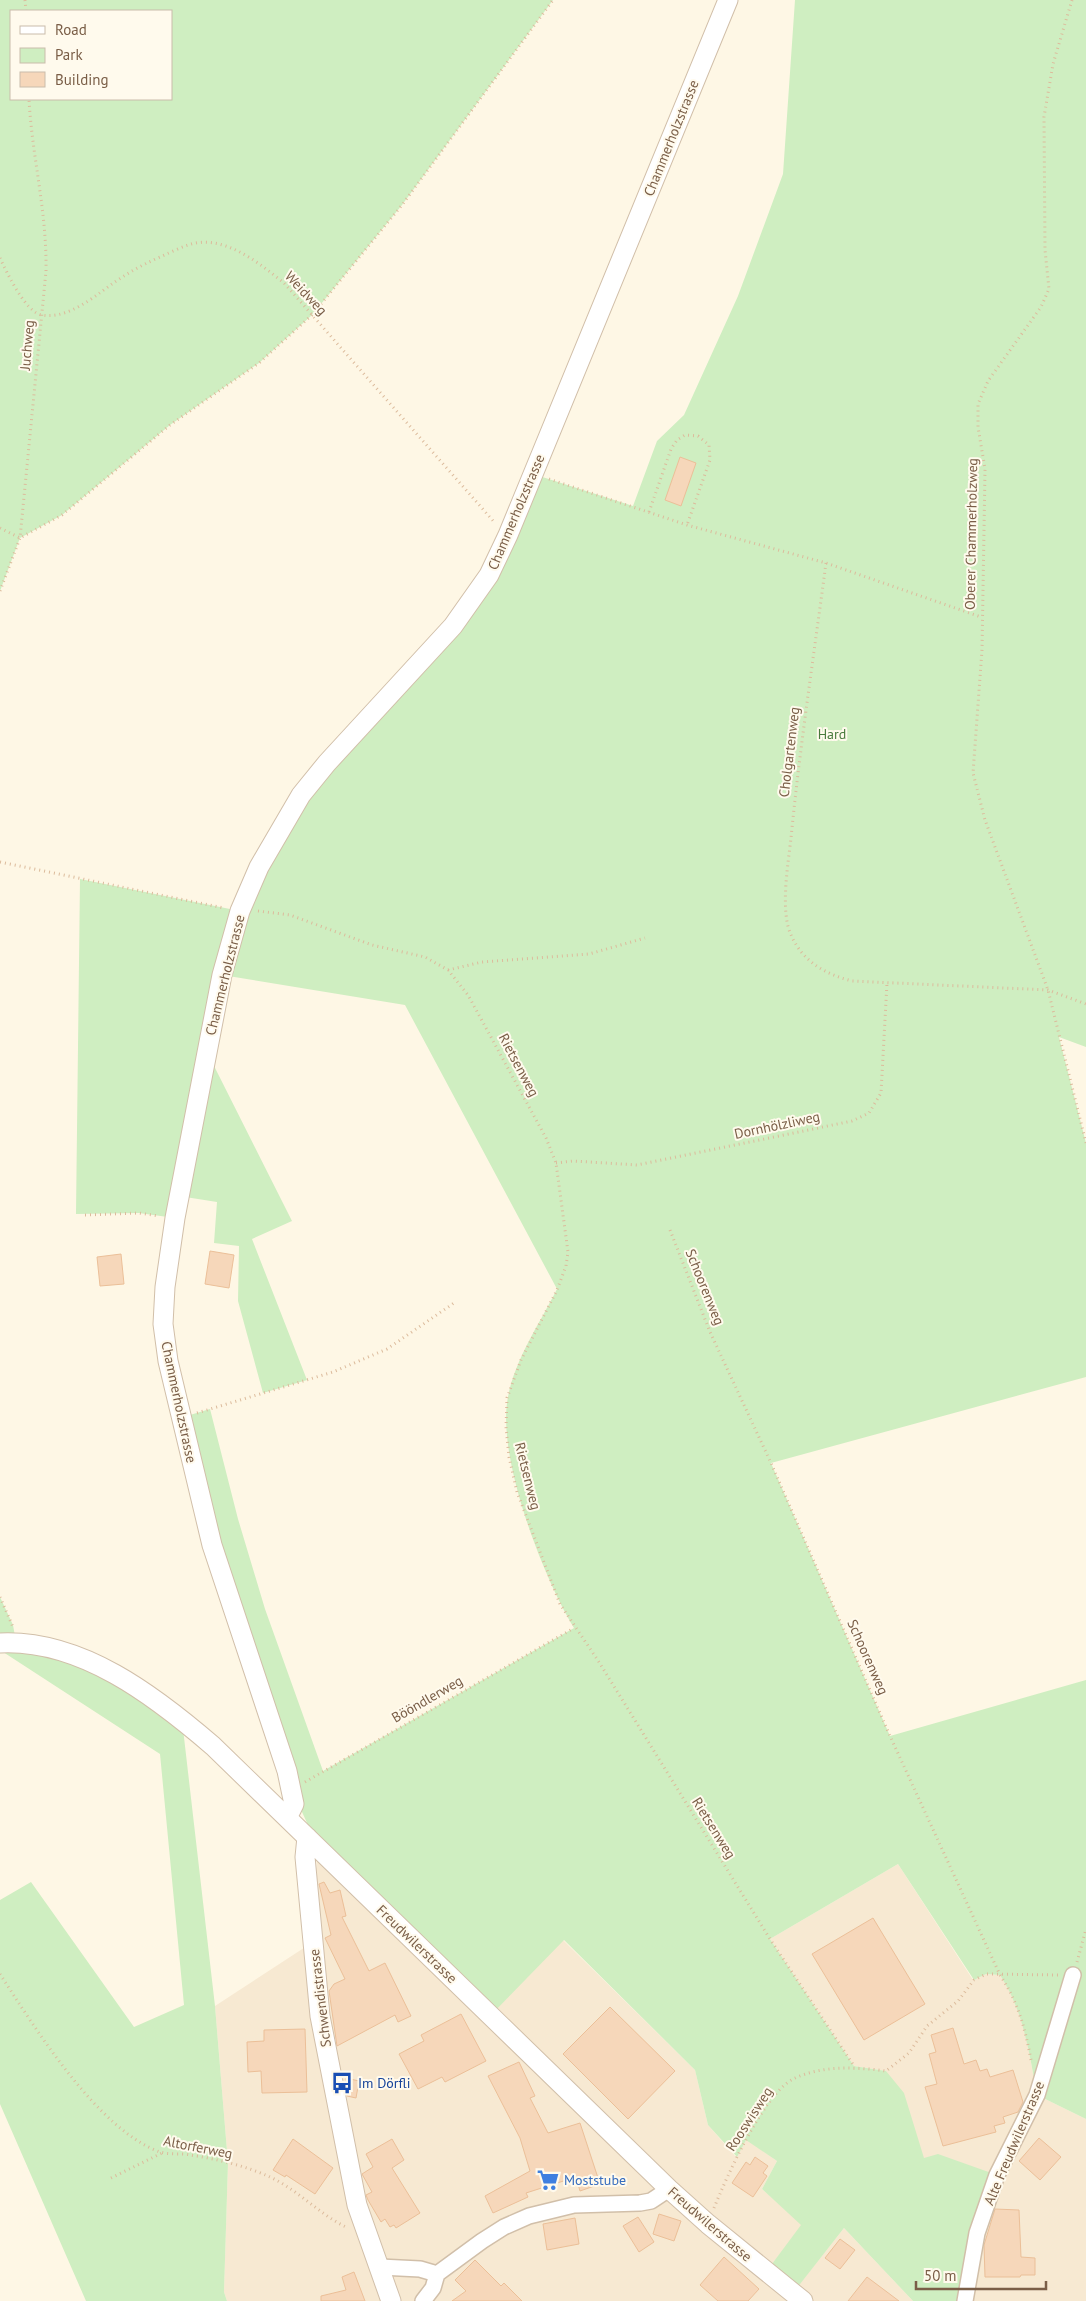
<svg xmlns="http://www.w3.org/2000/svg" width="1086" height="2301" font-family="'PT Sans',sans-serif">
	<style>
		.residential { fill: #f7e9d2 }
		.green { fill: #cfeec1; fill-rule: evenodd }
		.building { fill: #f6d7ba; stroke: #ebbf98 }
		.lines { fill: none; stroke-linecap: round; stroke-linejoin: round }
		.minor-casing { stroke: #d1bfa9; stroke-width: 18 }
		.tertiary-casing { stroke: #d1bfa9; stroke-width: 21 }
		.path { stroke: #dcbb9c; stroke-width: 3; stroke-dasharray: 1 4; stroke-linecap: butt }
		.minor { stroke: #fff; stroke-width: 15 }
		.tertiary { stroke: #fff; stroke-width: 19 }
		.labels { text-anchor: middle; stroke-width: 4; stroke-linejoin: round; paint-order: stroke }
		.street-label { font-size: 14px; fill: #7a5e47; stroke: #fffaed }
		.park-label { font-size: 14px; fill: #487a3c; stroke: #fffaed }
		.transit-label { font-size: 14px; fill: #164399; stroke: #fffaed; text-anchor: start }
		.shop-label { font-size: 14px; fill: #366cbe; stroke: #fffaed; text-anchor: start }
	</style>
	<rect width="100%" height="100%" fill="#fef7e5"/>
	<!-- residential -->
	<path class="residential" d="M317 1857 563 1940 695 2070 708 2125 736 2157 746 2139 777 2161 762 2189 802 2225 767 2271 793 2292 844 2228 913 2301H227L224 2292 228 2163 215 2006 313 1942Z
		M898 1864 973 1980 986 1974 1000 1975 1014 1996 1024 2025 1037 2095 1086 2119V2301H965L997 2175 924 2159 886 2071 854 2066 770 1939Z"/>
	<!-- green -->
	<path class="green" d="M0 0H553L402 205 312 315 259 363 170 425 62 515 20 538 0 591ZM11 11H171V99H11Z
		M795 0H1086V1047L1059 1037 1086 1143V1377L771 1463 890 1736 1086 1680V2119L1037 2095C1029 2052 1024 2012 1000 1975L986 1974 974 1980 898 1864 770 1939 854 2066 886 2071 904 2093 924 2158 938 2154 997 2175 965 2301H913L844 2228 793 2293 766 2272 801 2225 762 2189 777 2161 746 2140 737 2157 708 2125 695 2070 564 1940 490 2016 313 1836 292 1790 180 1418 210 1409 238 1519 265 1609 323 1771 574 1628C543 1577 496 1456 508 1397 515 1359 540 1323 557 1289L405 1005 222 975 207 1052 292 1221 252 1239 307 1380 263 1393 238 1301 239 1246 214 1243 217 1202 179 1196 175 1218 139 1213 76 1214 80 879 240 911 277 833 453 626 533 474 633 506 657 441 684 415 738 296 783 174Z
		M0 1597 13 1625 16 1642 52 1649 182 1720 215 2006 228 2163 224 2292 227 2301H86L0 2104V1900L31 1882 134 2027 184 2005 160 1754 0 1650Z"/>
	<!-- building -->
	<path class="building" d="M680 457 696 463 681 506 665 500Z
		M210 1251 234 1255 229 1288 205 1284Z
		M121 1254 124 1284 100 1286 97 1257Z
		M324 1882 330 1893 340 1890 346 1916 342 1917 369 1971 385 1963 411 2016 398 2022 395 2015 337 2046 329 1991 334 1984 345 1979 325 1938 331 1935 319 1884Z
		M873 1918 925 2004 864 2040 812 1954Z
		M610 2007 675 2071 628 2119 563 2054Z
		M461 2014 486 2061 445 2082 442 2077 418 2089 399 2054 424 2041 421 2035Z
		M953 2028 964 2064 976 2060 980 2071 987 2069 990 2077 1013 2070 1023 2102 1018 2112 1003 2117 1005 2123 994 2126 996 2132 943 2146 925 2087 937 2084 929 2054 936 2052 931 2035Z
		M305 2029 307 2092 262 2093 261 2071 248 2072 247 2042 264 2041V2030Z
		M519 2062 535 2096 530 2098 548 2133 580 2123 600 2184 580 2191 576 2177 526 2193 528 2197 493 2213 485 2196 530 2171 520 2138 488 2076Z
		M346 2078 359 2081 356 2098 347 2096Z
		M1039 2138 1061 2157 1040 2180 1019 2161Z
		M293 2139 333 2168 315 2194 286 2175 285 2177 273 2170Z
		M392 2139 404 2160 392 2168 420 2213 396 2228 394 2225 390 2227 385 2219 381 2222 368 2200 366 2195 372 2192 362 2174 373 2167 366 2154Z
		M755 2157 768 2166 763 2173 767 2176 753 2197 732 2183 746 2162 750 2165Z
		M995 2209 1019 2210 1021 2257 1035 2258V2275H1021L1020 2277H985L984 2245Z
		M659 2214 681 2221 674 2241 653 2234Z
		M638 2217 654 2242 639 2252 623 2226Z
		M575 2218 579 2244 547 2250 543 2224Z
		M840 2239 855 2250 840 2269 825 2258Z
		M724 2257 759 2289 748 2301H718L700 2285Z
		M475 2260 501 2286 504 2283 522 2301H452L466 2291 455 2280Z
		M354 2272 365 2301H321V2296L346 2290 342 2277Z
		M867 2277 899 2301H848Z"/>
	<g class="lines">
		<!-- minor casing -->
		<g class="minor-casing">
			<path id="minor" d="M380 2267 420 2269 437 2274
				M423 2301 433 2288 437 2274 482 2241 504 2227 529 2216 574 2205 640 2203 651 2201 669 2189
				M965 2301 977 2233 997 2175 1037 2095 1073 1975"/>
		</g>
		<!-- tertiary casing -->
		<g class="tertiary-casing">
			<path id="tertiary" d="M0 1643C81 1639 155 1696 213 1746L669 2189 708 2224 803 2301
				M287 1818 294 1804 287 1771 212 1545 168 1361 163 1324 165 1287 175 1218 222 975 240 911 259 867 301 795 327 763 453 626 489 575 508 535 728 0
				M307 1837 305 1857 320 2016 357 2205 391 2301"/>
		</g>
		<!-- path -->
		<path class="path" d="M25 0 26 11
			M1072 0 1053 64 1044 117 1045 250 1049 289 1041 307 988 381 978 404V427L985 469 982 650 973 773 985 820 1048 990 1086 1143
			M0 258C7 273 26 313 42 315 63 319 86 303 101 292 121 277 137 267 160 257 169 253 179 248 188 245 223 233 259 263 284 283L495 523
			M549 479 687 525 826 563 981 617
			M649 512 671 449 677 440 685 435 698 436 709 445 710 460 687 525
			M0 528 20 538 62 515 170 425 259 363 312 315 402 205 553 0
			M826 563C814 654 800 746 791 838 788 865 780 911 791 935 803 962 825 974 852 981L1048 990 1086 1004
			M0 591 20 538 46 271C47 211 32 157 29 99
			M0 862 224 908
			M258 911 290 915 372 945 425 957 448 970 468 995 546 1138 556 1163 568 1252 566 1266 557 1290 521 1360 507 1398 506 1427 509 1457 517 1492 560 1604 599 1662 770 1939 854 2066
			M448 970 482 962 589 954 645 938
			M556 1163 573 1161 637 1165 852 1121 869 1113 881 1093 887 983
			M85 1215 139 1213 159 1216
			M670 1230 710 1332 771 1463 890 1736 1000 1975C1018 2002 1025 2028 1031 2060
			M197 1413 333 1372 387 1349 454 1303
			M0 1597 13 1627
			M305 1782 574 1628
			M1077 1962 1086 1929
			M0 1974C35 2028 98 2130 160 2152 170 2155 181 2153 190 2155 217 2159 246 2166 270 2177 298 2190 319 2214 346 2227
			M111 2178 162 2153
			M714 2208C727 2176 763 2095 793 2079 822 2065 856 2067 886 2071L909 2053 927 2026 958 2001 974 1980 986 1974 1058 1975"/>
		<!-- minor -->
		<use href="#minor" class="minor"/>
		<!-- tertiary -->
		<use href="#tertiary" class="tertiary"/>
	</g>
	<!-- icons -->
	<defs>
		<g id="bus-bare" transform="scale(1.725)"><path d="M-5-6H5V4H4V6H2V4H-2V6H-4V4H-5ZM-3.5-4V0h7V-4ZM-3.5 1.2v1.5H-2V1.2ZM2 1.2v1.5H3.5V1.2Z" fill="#1a4fb4" stroke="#fffaed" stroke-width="2.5" paint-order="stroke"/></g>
		<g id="supermarket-bare" transform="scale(1.725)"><path d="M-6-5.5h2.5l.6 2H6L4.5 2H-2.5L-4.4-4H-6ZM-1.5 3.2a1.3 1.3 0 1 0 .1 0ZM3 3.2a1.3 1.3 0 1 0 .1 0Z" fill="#3f7fe0" stroke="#fffaed" stroke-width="2.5" paint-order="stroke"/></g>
	</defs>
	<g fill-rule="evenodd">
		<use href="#bus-bare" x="342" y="2083"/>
		<use href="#supermarket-bare" x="548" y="2180"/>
	</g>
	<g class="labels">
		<!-- street labels -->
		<g class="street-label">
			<text transform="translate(671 138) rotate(-68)" y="5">Chammerholzstrasse</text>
			<text transform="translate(306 293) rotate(47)" y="5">Weidweg</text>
			<text transform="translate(27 345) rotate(-85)" y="5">Juchweg</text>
			<text transform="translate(516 512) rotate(-67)" y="5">Chammerholzstrasse</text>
			<text transform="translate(971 534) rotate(-89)" y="5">Oberer Chammerholzweg</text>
			<text transform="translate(789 752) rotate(-83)" y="5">Cholgartenweg</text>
			<text transform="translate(225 975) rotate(-76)" y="5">Chammerholzstrasse</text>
			<text transform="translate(519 1065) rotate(62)" y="5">Rietsenweg</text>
			<text transform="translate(777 1125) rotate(-12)" y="5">Dornhölzliweg</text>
			<text transform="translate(705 1287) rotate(68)" y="5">Schoorenweg</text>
			<text transform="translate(179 1402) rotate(78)" y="5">Chammerholzstrasse</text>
			<text transform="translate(528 1476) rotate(76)" y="5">Rietsenweg</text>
			<text transform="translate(868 1657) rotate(66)" y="5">Schoorenweg</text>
			<text transform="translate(427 1699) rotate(-30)" y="5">Bööndlerweg</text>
			<text transform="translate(714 1828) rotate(58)" y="5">Rietsenweg</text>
			<text transform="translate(417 1944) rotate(44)" y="5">Freudwilerstrasse</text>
			<text transform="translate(320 1998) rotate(-97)" y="5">Schwendistrasse</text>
			<text transform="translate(749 2119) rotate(-57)" y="5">Rooswisweg</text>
			<text transform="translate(1014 2143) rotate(-67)" y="5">Alte Freudwilerstrasse</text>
			<text transform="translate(198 2147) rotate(11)" y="5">Altorferweg</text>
			<text transform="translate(710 2224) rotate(41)" y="5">Freudwilerstrasse</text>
		</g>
		<!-- park labels -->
		<g class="park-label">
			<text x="832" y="739">Hard</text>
		</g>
		<!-- transit labels -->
		<g class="transit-label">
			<text x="358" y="2088">Im Dörfli</text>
		</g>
		<!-- shop labels -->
		<g class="shop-label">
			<text x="564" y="2185">Moststube</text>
		</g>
	</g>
	<!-- legend -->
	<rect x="10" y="10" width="162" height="90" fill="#fffaed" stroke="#cabcab"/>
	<rect x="20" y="26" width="25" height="8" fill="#ffffff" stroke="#cabcab"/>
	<text x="55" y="35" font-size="15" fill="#7a5e47">Road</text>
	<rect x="20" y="48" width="25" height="15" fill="#cfeec1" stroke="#cabcab"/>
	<text x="55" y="60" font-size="15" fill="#7a5e47">Park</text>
	<rect x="20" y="72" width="25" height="15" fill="#f6d7ba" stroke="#cabcab"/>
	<text x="55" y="85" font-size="15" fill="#7a5e47">Building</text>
	<!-- scale -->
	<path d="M916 2281v8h130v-8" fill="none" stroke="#7a5e47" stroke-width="2.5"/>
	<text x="924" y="2281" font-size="15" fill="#7a5e47" stroke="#fffaed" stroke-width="4" paint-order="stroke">50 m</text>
</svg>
